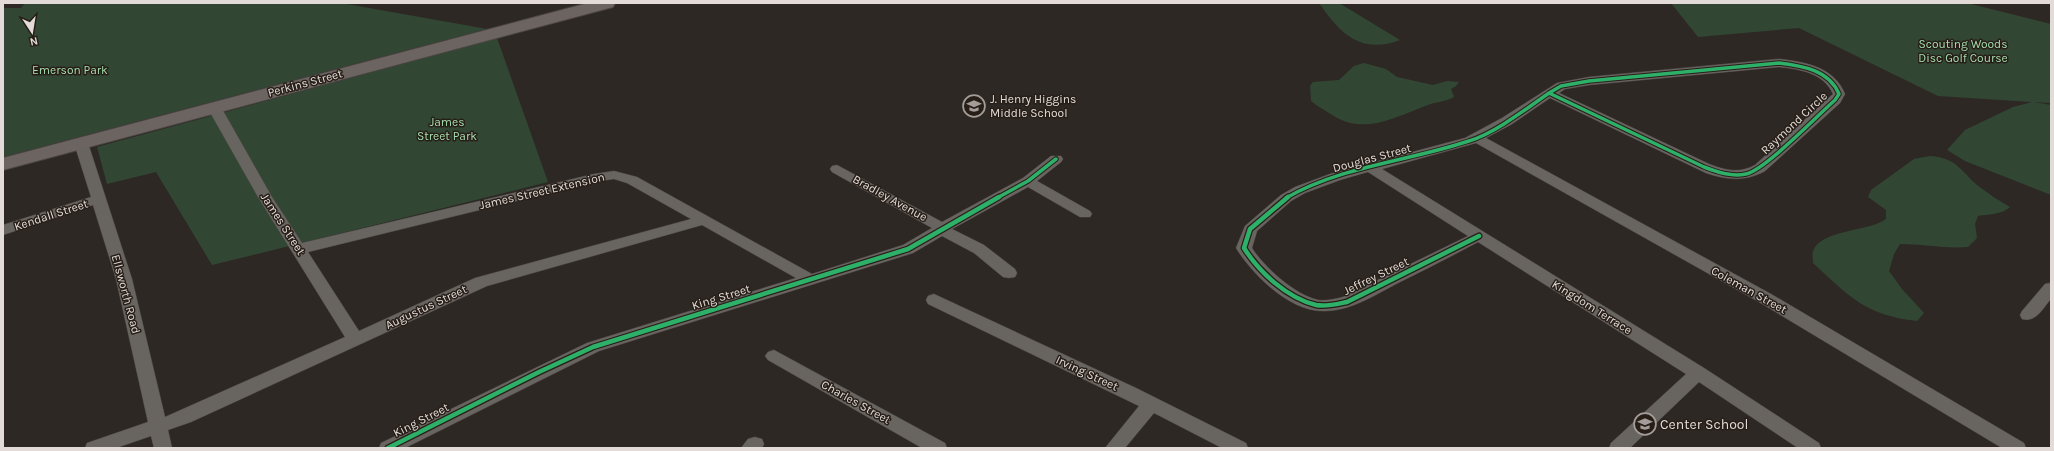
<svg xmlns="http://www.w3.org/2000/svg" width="2054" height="451" font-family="Karla,sans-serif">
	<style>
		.green { fill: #314734 }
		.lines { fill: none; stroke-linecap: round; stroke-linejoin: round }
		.street-casing { stroke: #4b4543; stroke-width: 1 }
		.secondary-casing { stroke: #4b4543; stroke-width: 2 }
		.street { fill: #686460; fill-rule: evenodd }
		.secondary { fill: #6c6460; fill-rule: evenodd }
		.cycleway-far1-casing { stroke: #271e18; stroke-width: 5.5 }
		.cycleway-casing { stroke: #271e18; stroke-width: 7 }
		.cycleway-far1 { stroke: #2db169; stroke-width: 3.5 }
		.cycleway { stroke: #2db169; stroke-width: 4.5 }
		.labels { text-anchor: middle; stroke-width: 3; stroke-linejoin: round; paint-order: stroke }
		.park-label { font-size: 12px; fill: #a6dfaf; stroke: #271e18 }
		.street-label { font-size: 12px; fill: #e2dbd7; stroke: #271e18 }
		.poi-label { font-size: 12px; fill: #e2dbd7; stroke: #271e18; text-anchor: start }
		.near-poi-label { font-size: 14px; fill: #e2dbd7; stroke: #271e18; text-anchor: start }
	</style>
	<rect width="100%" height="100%" fill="#2e2824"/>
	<!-- green -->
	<path class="green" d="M25 3H341L487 29 3 157V8H21Z
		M1319 3H1339L1400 40C1360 55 1340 33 1319 3Z
		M1671 3H1967L2051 24V103L2034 102 2051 105V195L1965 161 1947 150 1965 130 2013 107 2032 102 1938 96 1799 28 1698 37Z
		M497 38 548 182 212 265 156 172 107 184 97 147Z
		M1364 63 1386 69 1397 77 1433 85 1447 81 1459 82 1456 86 1451 89 1454 97C1445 102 1434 102 1425 106 1391 119 1362 136 1329 113 1323 109 1317 106 1311 101L1310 86 1313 82 1339 80 1354 66Z
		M1930 156C1959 158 1961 173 1981 188 1990 195 2000 201 2010 207 2002 215 1988 214 1978 216L1975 224 1977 238 1968 247C1946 249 1923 244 1900 244L1894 254 1889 271 1902 289 1924 313 1917 321C1865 315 1850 297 1813 263 1813 260 1812 254 1813 251 1822 229 1868 232 1886 219V210L1868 197 1871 190 1914 159Z"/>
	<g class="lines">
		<!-- street casing -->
		<g class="street-casing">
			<path id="street" d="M1779 59C1806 62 1834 67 1845 94L1840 103 1765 171C1745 182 1727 180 1706 173L1550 98 1512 124 1486 138 1771 294 2024 443 2026 448H2002L1759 302 1476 143 1382 169 1704 368 1819 443 1821 448H1798L1699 382 1630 448H1609L1611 443 1686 374 1478 242C1452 256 1426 269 1400 282 1376 294 1352 311 1324 311 1290 312 1253 275 1236 248L1245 226 1281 195 1295 187 1330 174 1465 138 1502 118 1557 83 1589 77ZM1779 67C1800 69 1824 73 1833 94L1755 165C1739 174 1725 170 1709 164L1559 93 1565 89 1589 85ZM1368 172 1468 236 1343 297C1335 299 1326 301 1318 300 1295 295 1264 267 1252 248L1257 231 1291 201 1305 193 1340 180Z
				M214 103 221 107 272 197 302 243 594 174 614 171 637 177 812 274 903 245 932 228 832 172 830 169 832 166 837 165 942 222 1023 178 1051 156H1061L1063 159 1061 162 1037 181 1090 211 1092 214 1090 217H1080L1028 187 952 229 984 245 1015 269 1017 273 1015 277 1009 278 1003 277 974 253 942 236 913 253 599 351 405 448H379L381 443 587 343 796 278 702 225 487 286 191 422 168 430 172 448H154L151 436 116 448H85L87 443 148 422 116 279 93 205 3 235V225L91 197 74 143 76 140H86L88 143 132 279 165 417 345 337 258 197 207 107ZM614 179 627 183 691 219 475 278 359 331 308 252 594 182Z
				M2051 283V299C2043 308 2036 323 2022 319L2020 315 2022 311 2045 284Z
				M934 294 1136 388 1246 443 1248 448H1222L1154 413 1125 448H1105L1139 406 928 304 926 300 928 296Z
				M774 350 945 443 947 448H922L768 360 765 356 768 352Z
				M755 437 762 439 764 444 762 448H741L748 439Z"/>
		</g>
		<!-- secondary casing -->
		<g class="secondary-casing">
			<path id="secondary" d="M588 3H615L613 7 3 170V158Z"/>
		</g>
		<!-- street -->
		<use href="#street" class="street"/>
		<!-- secondary -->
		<use href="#secondary" class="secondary"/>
		<!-- cycleway-far1 casing -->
		<g class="cycleway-far1-casing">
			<path id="cycleway-far1" d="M1779 63C1803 66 1829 70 1839 94L1835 100C1817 116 1765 170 1746 174 1731 177 1717 172 1704 167L1549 93 1561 86 1589 81Z
				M997 198 1028 181 1056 159
				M1286 198C1342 166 1409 161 1469 141 1495 133 1526 109 1549 93"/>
		</g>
		<!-- cycleway casing -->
		<g class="cycleway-casing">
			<path id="cycleway" d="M1288 197 1250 229 1244 248C1259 272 1287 298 1316 305 1326 307 1337 304 1347 302L1479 236
				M388 448 539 372 593 347 908 249 999 197"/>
		</g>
		<!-- cycleway-far1 -->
		<use href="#cycleway-far1" class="cycleway-far1"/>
		<!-- cycleway -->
		<use href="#cycleway" class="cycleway"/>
	</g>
	<!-- icons -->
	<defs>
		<g id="school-ring" transform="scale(1.15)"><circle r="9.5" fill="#271e18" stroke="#a39c98" stroke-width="1.5"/><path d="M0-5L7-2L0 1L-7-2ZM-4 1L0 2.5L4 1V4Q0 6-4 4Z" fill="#a39c98"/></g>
	</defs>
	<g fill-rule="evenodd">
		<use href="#school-ring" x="974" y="106"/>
		<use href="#school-ring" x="1645" y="424"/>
	</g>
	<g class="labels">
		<!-- park labels -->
		<g class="park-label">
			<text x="1963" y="48">Scouting Woods<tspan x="1963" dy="14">Disc Golf Course</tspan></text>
			<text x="70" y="74">Emerson Park</text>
			<text x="447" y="126">James<tspan x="447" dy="14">Street Park</tspan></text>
		</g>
		<!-- street labels -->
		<g class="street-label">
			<text transform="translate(305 83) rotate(-15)" y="4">Perkins Street</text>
			<text transform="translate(1794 123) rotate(-43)" y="4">Raymond Circle</text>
			<text transform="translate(1372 158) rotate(-15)" y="4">Douglas Street</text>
			<text transform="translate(542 191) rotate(-13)" y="4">James Street Extension</text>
			<text transform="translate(890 198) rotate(29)" y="4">Bradley Avenue</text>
			<text transform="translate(51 215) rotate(-18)" y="4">Kendall Street</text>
			<text transform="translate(283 224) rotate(57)" y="4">James Street</text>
			<text transform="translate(1376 276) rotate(-26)" y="4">Jeffrey Street</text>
			<text transform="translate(1749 290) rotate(29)" y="4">Coleman Street</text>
			<text transform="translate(126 294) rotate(75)" y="4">Ellsworth Road</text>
			<text transform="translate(721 297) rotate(-17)" y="4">King Street</text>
			<text transform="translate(426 307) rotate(-25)" y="4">Augustus Street</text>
			<text transform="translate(1592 307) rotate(32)" y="4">Kingdom Terrace</text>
			<text transform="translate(1087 373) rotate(25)" y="4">Irving Street</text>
			<text transform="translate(856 402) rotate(29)" y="4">Charles Street</text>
			<text transform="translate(421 420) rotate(-27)" y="4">King Street</text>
		</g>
		<!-- poi labels -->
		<g class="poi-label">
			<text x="990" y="103">J. Henry Higgins<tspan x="990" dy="14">Middle School</tspan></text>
		</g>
		<!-- near-poi labels -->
		<g class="near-poi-label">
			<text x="1660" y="429">Center School</text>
		</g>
	</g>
	<!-- border -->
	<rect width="2054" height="451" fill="none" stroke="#e2dbd7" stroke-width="8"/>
	<!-- north arrow -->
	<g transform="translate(32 32) rotate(168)" stroke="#271e18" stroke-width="3" paint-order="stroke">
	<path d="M0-3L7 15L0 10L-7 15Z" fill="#e2dbd7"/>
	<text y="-6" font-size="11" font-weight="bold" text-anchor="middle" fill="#e2dbd7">N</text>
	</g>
</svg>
